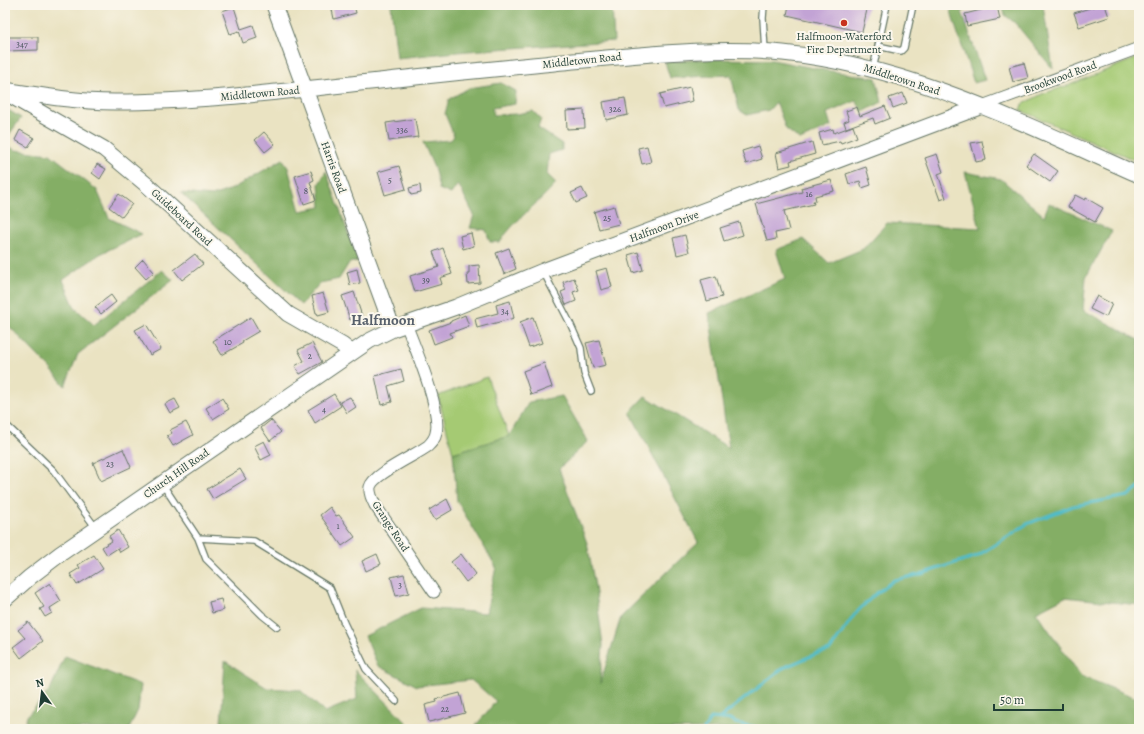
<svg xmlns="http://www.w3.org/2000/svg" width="1144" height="734" font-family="Alegreya,serif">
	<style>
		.green { fill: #a5ca73; stroke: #628454 }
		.forest { fill: #84ae65; stroke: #52764c }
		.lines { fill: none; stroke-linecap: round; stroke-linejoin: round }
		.stream { stroke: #4fbcc9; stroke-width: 3 }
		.building { fill: #c2a3d5 }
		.lane-casing { stroke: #676; stroke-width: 8 }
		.street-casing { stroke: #676; stroke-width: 13 }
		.secondary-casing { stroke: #676; stroke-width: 17 }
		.lane { stroke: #fff; stroke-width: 5.5 }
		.street { stroke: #fff; stroke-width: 11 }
		.secondary { stroke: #fff; stroke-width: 15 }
		.poi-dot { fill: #c8321e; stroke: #fbf7ec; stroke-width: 1.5 }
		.labels { text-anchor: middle; stroke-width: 4; stroke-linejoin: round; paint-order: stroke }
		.number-label { font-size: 9px; fill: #48565c }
		.poi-label { font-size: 11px; fill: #1f3d34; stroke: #fbf7ec }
		.street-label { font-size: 11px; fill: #1f3d34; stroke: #fbf7ec }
		.district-label { font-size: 15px; font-weight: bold; fill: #58616c; stroke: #fbf7ec }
	</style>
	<rect width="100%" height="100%" fill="#fbf7ec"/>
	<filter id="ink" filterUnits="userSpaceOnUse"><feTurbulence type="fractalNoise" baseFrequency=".025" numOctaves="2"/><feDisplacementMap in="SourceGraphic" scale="8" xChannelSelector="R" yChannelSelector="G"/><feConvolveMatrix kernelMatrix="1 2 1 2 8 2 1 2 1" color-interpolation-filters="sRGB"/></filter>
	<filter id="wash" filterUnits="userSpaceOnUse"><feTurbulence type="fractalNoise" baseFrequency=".012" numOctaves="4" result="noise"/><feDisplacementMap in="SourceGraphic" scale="16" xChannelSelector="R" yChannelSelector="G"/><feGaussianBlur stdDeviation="0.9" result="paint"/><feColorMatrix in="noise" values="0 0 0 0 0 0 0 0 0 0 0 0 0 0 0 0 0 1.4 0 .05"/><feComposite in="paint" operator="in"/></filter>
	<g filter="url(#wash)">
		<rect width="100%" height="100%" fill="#eae3c2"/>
		<!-- green -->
		<path class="green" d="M1139 57V162L1020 110 1022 105 1042 94 1072 84Z
			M487 377 509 436 453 453 438 396Z"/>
		<!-- forest -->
		<path class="forest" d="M391 5H612L614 41 468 51 397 58Z
			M950 5H974V6L962 12 985 80 974 83 953 19Z
			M1002 5H1043L1053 69 1015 23 1005 15Z
			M712 59 772 60 824 70 876 78 882 102 863 112 856 101 827 113 831 126 800 140 786 129 776 102 769 110 747 115 739 110 731 75 670 78 665 62Z
			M501 83 516 91 515 104 492 108 494 115 517 114 533 111 541 119 538 128 562 144V150L549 154 547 174 556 183C538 204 515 219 500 242H490L486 230 470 228 474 215 458 184 451 194 439 189 435 170 423 142 451 140 454 136 445 114 449 99 469 88Z
			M5 108 21 118 5 140Z
			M5 144 15 150 50 154 97 190 109 218 142 234 100 254 63 280 75 308 94 325 162 270 173 280 78 354 65 386 50 368 5 322Z
			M283 159 288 168 300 211 321 207 319 184 326 171 358 261 349 263 339 279 320 283 301 305 181 193 212 196 232 189Z
			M965 172 1001 179 1044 216 1049 203 1112 231 1086 277 1083 310 1139 340V605L1065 597 1036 612 1081 676 1139 699V729H473L496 701 471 680 417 686 378 666 365 636 421 608 486 613 496 567 457 501 453 453 509 436 529 402 562 396 588 441 559 469 587 543 595 586 603 645 600 684 621 617 698 542 630 412 645 396 729 448 709 313 785 279 776 250 803 239 829 263 863 249 887 223 980 228Z
			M65 656 141 685 138 710 129 729H24L27 716 50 690Z
			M225 661 267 688 300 690 325 712 357 699 355 670 413 729H216L221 724Z"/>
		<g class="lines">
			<!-- stream -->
			<path class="stream" d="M720 718 783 668 816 654 830 650 855 614 873 596 894 580 918 575 977 556 1027 524 1073 506 1128 496 1139 487
				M704 729 711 718 733 720 735 723 756 727 757 729"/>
		</g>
		<g id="blocks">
			<!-- building -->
			<path class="building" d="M331 5H354L356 13 334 19Z
				M789 5H868L862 32 787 15Z
				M1099 5H1105L1109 17 1079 27 1074 13Z
				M997 6 1000 19 967 26 965 14Z
				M234 7 241 29 253 25 257 38 243 43 239 31 230 34 222 11Z
				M6 37H38V50L6 51Z
				M1024 63 1028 78 1013 82 1009 67Z
				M690 87 693 101 664 108 660 94Z
				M903 93 907 103 893 108 889 98Z
				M625 98 628 115 606 120 603 102Z
				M885 106 890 118 875 124 873 118 846 128 844 122 849 120 846 111 857 107 860 116Z
				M584 110 585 128 567 129 566 111Z
				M415 119 418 137 389 141 386 123Z
				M853 126 857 137 841 143 840 141 822 145 819 133 833 129 834 133Z
				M20 130 34 138 28 147 15 140Z
				M264 132 275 144 265 152 255 140Z
				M982 141 986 160 976 162 971 143Z
				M812 142 815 154 790 161 791 165 779 168 776 153Z
				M647 146 651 162 642 164 638 148Z
				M758 146 762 159 746 164 742 151Z
				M937 154 943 172 938 174 946 198 940 200 925 158Z
				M1034 154 1058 171 1050 182 1026 165Z
				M97 164 106 169 100 179 92 173Z
				M399 166 406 189 385 195 378 172Z
				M866 167 871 185 862 188 860 181 849 184 846 174Z
				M311 171 314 180 310 182 316 200 304 204 295 176Z
				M831 180 834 191 815 196 816 201H813L814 204 784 211 789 230 775 233 776 239 767 241 756 204 802 192 801 188Z
				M420 185 421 193 411 195 409 188Z
				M582 188 587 198 576 203 571 193Z
				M119 194 132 204 122 217 109 207Z
				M1075 195 1085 200 1086 198 1103 208 1095 222 1068 207Z
				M614 206 619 224 599 229 594 212Z
				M739 222 743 235 724 241 720 228Z
				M471 233 474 246 463 249 460 236Z
				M685 235 689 252 677 255 673 238Z
				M443 248 452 274 440 278 442 284 415 292 410 276 439 267 433 252Z
				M509 248 516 269 504 274 496 253Z
				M638 252 643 270 633 273 628 255Z
				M195 254 203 264 182 280 174 270Z
				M143 259 154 272 146 279 135 267Z
				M479 265 480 283 468 284 467 273H469V266Z
				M607 268 612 287 601 290 596 271Z
				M357 269 360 283 350 285 347 272Z
				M716 276 722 297 707 301 701 280Z
				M574 278 579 290 573 292 576 301 566 305 561 292 566 290 563 282Z
				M354 292 362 316 350 320 342 296Z
				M323 293 329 312 318 315 317 313H316L312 296Z
				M111 295 116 302 101 314 95 307Z
				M1097 296 1112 304 1106 317 1090 309Z
				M510 301 514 318 477 328 475 319 498 313 496 305Z
				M465 315 469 326 450 333 452 337 434 344 429 330 451 322V321Z
				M251 317 259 331 242 341 243 343 222 355 213 341Z
				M533 317 542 343 529 347 520 322Z
				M146 324 161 349 150 355 135 330Z
				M599 340 606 365 593 368 586 343Z
				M312 343 322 362 300 374 295 366 304 361 298 350Z
				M544 363 552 387 531 395 523 371Z
				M401 369 404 381 388 386 392 402 381 405 375 376Z
				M334 394 341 406 315 423 308 410Z
				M350 397 356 407 347 413 340 402Z
				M222 398 229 409 213 419 206 408Z
				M175 399 180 408 170 413 165 404Z
				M271 420 281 432 270 441 261 428Z
				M186 422 193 435 173 446 167 436 172 433 170 430Z
				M264 441 271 455 261 460 254 446Z
				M123 449 131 467 101 481 93 463Z
				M240 469 246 479 213 499 207 489Z
				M447 499 452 510 435 520 429 510Z
				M330 507 336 516 339 515 355 537 342 546 320 515Z
				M118 530 128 547 120 552 118 548 107 555 102 547 112 541 109 536Z
				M377 554 381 564 366 571 362 561Z
				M461 554 476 574 466 582 451 562Z
				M94 555 103 569 77 585 70 574 80 568 78 565Z
				M404 574 409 593 396 596 391 577Z
				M50 583 61 601 50 608 52 613 45 617 40 609 44 607 35 593Z
				M221 599 224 610 212 613 209 602Z
				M28 622 43 641 21 658 13 647 25 638 18 630Z
				M460 693 465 713 429 722 425 705 437 702 436 699Z"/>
		</g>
	</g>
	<g filter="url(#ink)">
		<use href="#blocks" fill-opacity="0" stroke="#676" stroke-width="1"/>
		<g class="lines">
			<!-- lane casing -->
			<g class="lane-casing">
				<path id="lane" d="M764 5 763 18 765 51
					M878 46 901 51 904 48 913 5
					M873 69 887 5
					M543 271 570 323 581 348 584 373 591 391
					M5 424 54 471 96 528
					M163 485 198 538 254 541 330 588 344 623 366 669 396 701
					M198 538 206 559 262 615 277 627"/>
			</g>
			<!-- street casing -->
			<g class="street-casing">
				<path id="street" d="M982 106 1139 48
					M406 324C415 348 442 410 436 433 435 439 432 442 428 446 416 455 373 474 370 487 369 493 372 499 375 505L434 592"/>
			</g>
			<!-- secondary casing -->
			<g class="secondary-casing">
				<path id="secondary" d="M274 5 393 329
					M5 90C42 96 78 102 115 102 199 102 287 91 370 82 438 74 506 68 573 61 643 55 713 46 783 53 910 66 1024 124 1139 175
					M8 94 104 149 147 185 288 314 342 345 351 352
					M5 599 30 577 60 554 369 341 393 329 456 307 543 271 982 106"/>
			</g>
			<!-- lane -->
			<use href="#lane" class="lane"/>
			<!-- street -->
			<use href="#street" class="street"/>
			<!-- secondary -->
			<use href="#secondary" class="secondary"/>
		</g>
	</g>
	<!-- markers -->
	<circle class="poi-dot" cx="844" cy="23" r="4"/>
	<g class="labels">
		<!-- number labels -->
		<g class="number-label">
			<text x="22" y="47">347</text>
			<text x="615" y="112">326</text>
			<text x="402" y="133">336</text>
			<text x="390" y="183">5</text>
			<text x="306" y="194">8</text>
			<text x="809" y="197">16</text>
			<text x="607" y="221">25</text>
			<text x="426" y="283">39</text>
			<text x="505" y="314">34</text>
			<text x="228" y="345">10</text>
			<text x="310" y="359">2</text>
			<text x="324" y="412">4</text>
			<text x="110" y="467">23</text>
			<text x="338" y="529">1</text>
			<text x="400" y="588">3</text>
			<text x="445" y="712">22</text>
		</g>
		<!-- poi labels -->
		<g class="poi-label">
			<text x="844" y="40">Halfmoon-Waterford<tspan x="844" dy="13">Fire Department</tspan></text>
		</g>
		<!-- street labels -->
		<g class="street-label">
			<text transform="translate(582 60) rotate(-6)" y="4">Middletown Road</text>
			<text transform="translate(1060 77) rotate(-20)" y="4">Brookwood Road</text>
			<text transform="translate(902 79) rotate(18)" y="4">Middletown Road</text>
			<text transform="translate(260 93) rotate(-5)" y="4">Middletown Road</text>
			<text transform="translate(334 167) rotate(70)" y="4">Harris Road</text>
			<text transform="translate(182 217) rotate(43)" y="4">Guideboard Road</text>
			<text transform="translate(664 226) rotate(-20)" y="4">Halfmoon Drive</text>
			<text transform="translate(176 473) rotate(-35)" y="4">Church Hill Road</text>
			<text transform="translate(391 526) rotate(57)" y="4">Grange Road</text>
		</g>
		<!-- district labels -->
		<g class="district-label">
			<text x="383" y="325">Halfmoon</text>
		</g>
	</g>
	<!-- margin -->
	<rect width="1144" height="734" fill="none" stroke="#fbf7ec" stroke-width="20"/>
	<!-- north arrow -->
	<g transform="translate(42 692) rotate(346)" stroke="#fbf7ec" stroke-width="3" paint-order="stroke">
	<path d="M0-3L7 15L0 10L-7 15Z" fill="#1f3d34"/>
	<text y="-6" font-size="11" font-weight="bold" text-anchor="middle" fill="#1f3d34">N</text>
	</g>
	<!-- scale -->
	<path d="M994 704v6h69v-6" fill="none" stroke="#1f3d34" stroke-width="2"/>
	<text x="1000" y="704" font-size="12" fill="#1f3d34" stroke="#fbf7ec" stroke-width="3" paint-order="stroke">50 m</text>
</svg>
